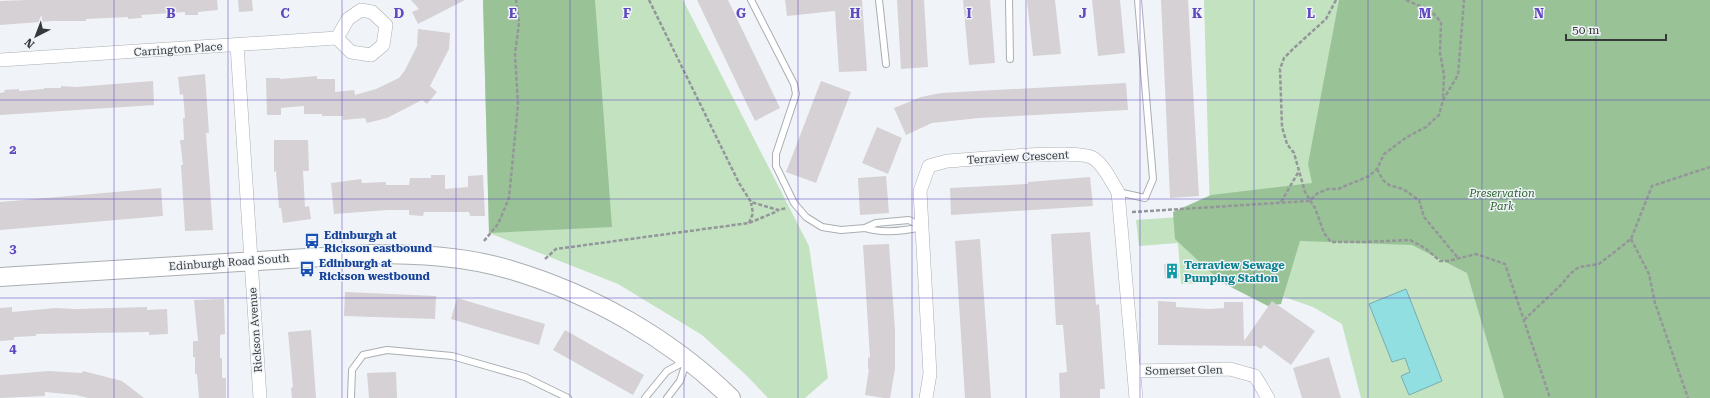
<svg xmlns="http://www.w3.org/2000/svg" width="1710" height="398" viewBox="0 0 1710 398" font-family="'Roboto Serif',serif">
<style>
.green{fill:#c2e2c0}
.forest{fill:#99c397}
.water{fill:#92dfe2;stroke:#77adb0}
.building{fill:#d6d1d5}
.lines{fill:none;stroke-linecap:round;stroke-linejoin:round}
.lane-casing{stroke:#aaaeb2;stroke-width:8}
.street-casing{stroke:#aaaeb2;stroke-width:14}
.secondary-casing{stroke:#aaaeb2;stroke-width:20}
.path{stroke:#949699;stroke-width:2.5;stroke-dasharray:4 2;stroke-linecap:butt}
.lane{stroke:#fff;stroke-width:6}
.street{stroke:#fff;stroke-width:13}
.secondary{stroke:#fff;stroke-width:18}
.grid{fill:none;stroke:#5f48c1;stroke-width:1;stroke-opacity:0.55}
.labels{text-anchor:middle;stroke-width:3;stroke-linejoin:round;paint-order:stroke}
.street-label{font-size:11px;fill:#37383a;stroke:#f0f4f8}
.park-label{font-size:11px;font-style:italic;fill:#2a642c;stroke:#f0f4f8}
.transit-label{font-size:11px;font-weight:bold;fill:#164399;stroke:#f0f4f8;text-anchor:start}
.culture-label{font-size:11px;font-weight:bold;fill:#0d838f;stroke:#f0f4f8;text-anchor:start}
.grid-label{font-size:13px;text-anchor:middle;font-weight:bold;fill:#5f48c1;stroke:#f0f4f8;stroke-width:3;stroke-linejoin:round;paint-order:stroke}
</style>
<rect width="100%" height="100%" fill="#f0f4f8"/>
<path class="green" d="M483,0H683L809,246L828,378L805,398H768L746,375L702,335L618,284L489,233Z
M1204,0H1710V398H1361L1342,324L1313,307L1239,281L1181,284L1178,243L1139,246L1136,220L1210,215Z"/>
<path class="forest" d="M483,0H595L612,227L489,233Z
M1339,0H1710V398H1504L1467,273L1412,245L1300,241L1281,304L1268,306L1221,282L1175,239L1173,212L1211,195L1312,183L1308,164Z"/>
<path class="water" d="M1406,289L1442,381L1409,395L1401,376L1410,372L1405,358L1392,362L1369,304Z"/>
<path class="building" d="M27,0H217L218,10L198,12V15H185V12L141,15L142,18L128,19V17L86,19V21H53L0,25V1Z
M238,0H252L253,11L239,12Z
M411,0H465L418,24L412,12L419,9Z
M697,0H728L780,108L755,121Z
M785,0H862L867,71L839,72L835,11L787,16Z
M897,0H924L928,67L901,69Z
M963,0H990L995,63L969,65Z
M1027,0H1055L1061,54L1033,56Z
M1092,0H1120L1125,53L1098,56Z
M1161,0H1188L1199,196L1170,198Z
M418,29L450,33L449,49L430,86L437,92L427,104L422,100L387,118L367,123L365,118L343,120V116H322V114H304V106L281,108V115H267L266,78H280V79L317,76V79H335V92L354,90L355,95L376,89L399,78L405,70L417,46Z
M205,74L209,133H206L213,230L185,231L181,165H183L180,140H184L183,118H185L183,94L180,95L178,77Z
M153,81L154,105L0,115V93L5,92L4,90L19,89V91L44,89V88H61V86L76,87Z
M821,81L851,92L816,183L786,172Z
M1126,83L1128,110L979,118L932,123L906,135L894,108L921,97L941,93Z
M877,127L902,138L888,174L862,163Z
M274,140H308L309,171H303L305,207L309,206L311,219L283,223L281,208H279L276,171L274,172Z
M431,175H445V189L468,187V176L483,175L485,216H470L469,212H424L423,216L409,215V210H388L334,214L331,183L361,179L362,183L386,182V185H409L410,178H431Z
M886,176L889,213L860,215L858,178Z
M1090,177L1093,206L951,215L950,188L1028,184V182Z
M161,188L163,216L0,230V202Z
M1090,232L1096,305L1099,304L1105,389H1100V398H1060L1059,373L1067,372L1063,325H1056L1051,234Z
M980,239L991,398H965L955,241Z
M889,244L895,330V369L890,398H884L865,395L869,369H868V357L870,358L863,245Z
M1178,263L1179,278L1165,279L1164,264Z
M345,292L436,296L435,319L344,316Z
M457,298L545,324L539,345L451,319Z
M224,299L225,334L220,335V358H222V378H226V398H199L197,374H195V357H193V341H198L194,300Z
M1158,301L1176,302V307L1209,309L1224,308V302H1243L1244,341L1272,301L1315,331L1291,365L1264,345L1261,349L1256,346L1158,345Z
M12,307V312L56,308L76,309L147,307V310L167,309L168,334L149,335V332L36,334V336L14,337V340L0,341V308Z
M311,330L316,398H292L291,388L293,387L288,332Z
M565,330L644,375L633,395L553,350Z
M1329,357L1341,398H1302L1293,368Z
M49,371L82,373L83,371L122,381L144,398H88L76,395L45,392V396L0,398V375Z
M396,372L397,398H369L367,373Z"/>
<g class="lines">
<defs>
<path id="lane" d="M751,0L794,84L796,94L776,154V166L794,203L806,217L822,227L841,230L865,228L876,223L909,220L923,227
M879,0L886,64
M1009,0L1010,59
M1118,192L1145,198L1153,179L1138,0
M865,228C883,234 904,231 923,227
M351,398L352,370L363,355L387,350L452,356L525,377L568,398
M645,398L667,371L686,361
M667,398L680,381L686,363"/>
<path id="street" d="M237,45L260,398
M0,60L337,38L351,52L371,55L383,45L386,25L372,12L361,10L348,19L337,38
M1134,371L1230,369L1255,376L1268,398
M926,398L930,374L920,191L929,166L947,161C971,160 1077,148 1093,158C1104,165 1111,181 1118,192L1136,398"/>
<path id="secondary" d="M0,277L370,254C417,254 465,256 511,270C592,294 671,339 731,398"/>
</defs>
<use href="#lane" class="lane-casing"/>
<use href="#street" class="street-casing"/>
<use href="#secondary" class="secondary-casing"/>
<path class="path" d="M649,0L739,183L751,202L778,210L787,208
M1336,0L1326,19L1295,47L1284,58L1280,69L1282,127L1287,144L1294,153L1305,192L1315,208L1324,233L1331,242H1365L1410,240L1425,248L1440,261H1448L1476,254L1505,264L1550,398
M1406,0L1431,11L1441,22L1440,53L1444,75L1443,98
M1377,169L1383,180L1389,185L1403,189L1419,200L1424,217L1458,258
M1281,202L1299,171
M1132,212L1309,201L1318,193L1328,189H1338L1369,176L1377,169L1384,154L1407,137L1426,127L1439,115L1443,100L1458,75L1464,0
M749,223L753,213L751,203
M329,232V240
M312,233V241
M1631,239L1649,274L1655,303L1688,398
M484,241L498,224L509,198L518,105L515,54L519,23L516,0
M545,259L556,249L749,223L778,211
M1524,320L1562,284L1570,274L1579,267L1599,264L1631,239L1652,186L1710,167"/>
<use href="#lane" class="lane"/>
<use href="#street" class="street"/>
<use href="#secondary" class="secondary"/>
</g>
<path class="grid" d="M114,0V398M228,0V398M342,0V398M456,0V398M570,0V398M684,0V398M798,0V398M912,0V398M1026,0V398M1140,0V398M1254,0V398M1368,0V398M1482,0V398M1596,0V398M0,100H1710M0,199H1710M0,298H1710"/>
<defs>
<symbol id="bus-bare" viewBox="-9 -9 18 18"><path d="M-5-6H5V4H4V6H2V4H-2V6H-4V4H-5ZM-3.5-4V0h7V-4ZM-3.5 1.2v1.5H-2V1.2ZM2 1.2v1.5H3.5V1.2Z" fill="#1a4fb4" stroke="#f0f4f8" stroke-width="2.5" paint-order="stroke"/></symbol>
<symbol id="building-bare" viewBox="-9 -9 18 18"><path d="M-4-6H4V6H1V3H-1V6H-4ZM-2.5-4.3h1.7v1.8h-1.7ZM.8-4.3h1.7v1.8H.8ZM-2.5-1h1.7V.8h-1.7ZM.8-1h1.7V.8H.8Z" fill="#0f9aa8" stroke="#f0f4f8" stroke-width="2.5" paint-order="stroke"/></symbol>
</defs>
<g fill-rule="evenodd">
<use href="#bus-bare" x="301" y="230" width="22" height="22"/>
<use href="#bus-bare" x="296" y="258" width="22" height="22"/>
<use href="#building-bare" x="1161" y="260" width="22" height="22"/>
</g>
<g class="labels">
<g class="street-label">
<text transform="translate(178 49) rotate(-4)" y="4">Carrington Place</text>
<text transform="translate(1018 157) rotate(-3)" y="4">Terraview Crescent</text>
<text transform="translate(229 262) rotate(-4)" y="4">Edinburgh Road South</text>
<text transform="translate(255 330) rotate(-94)" y="4">Rickson Avenue</text>
<text transform="translate(1184 370) rotate(-1)" y="4">Somerset Glen</text>
</g>
<g class="park-label">
<text x="1502" y="197">Preservation<tspan x="1502" dy="13">Park</tspan></text>
</g>
<g class="transit-label">
<text x="324" y="239">Edinburgh at<tspan x="324" dy="13">Rickson eastbound</tspan></text>
<text x="319" y="267">Edinburgh at<tspan x="319" dy="13">Rickson westbound</tspan></text>
</g>
<g class="culture-label">
<text x="1184" y="269">Terraview Sewage<tspan x="1184" dy="13">Pumping Station</tspan></text>
</g>
</g>
<g class="grid-label">
<text x="171" y="18">B</text>
<text x="285" y="18">C</text>
<text x="399" y="18">D</text>
<text x="513" y="18">E</text>
<text x="627" y="18">F</text>
<text x="741" y="18">G</text>
<text x="855" y="18">H</text>
<text x="969" y="18">I</text>
<text x="1083" y="18">J</text>
<text x="1197" y="18">K</text>
<text x="1311" y="18">L</text>
<text x="1425" y="18">M</text>
<text x="1539" y="18">N</text>
<text x="13" y="154">2</text>
<text x="13" y="253">3</text>
<text x="13" y="353">4</text>
</g>
<g transform="translate(36 36) rotate(222)" stroke="#f0f4f8" stroke-width="3" paint-order="stroke">
<path d="M0-3L7 15L0 10L-7 15Z" fill="#37383a"/>
<text y="-6" font-size="11" font-weight="bold" text-anchor="middle" fill="#37383a">N</text>
</g>
<path d="M1566 34v6h100v-6" fill="none" stroke="#37383a" stroke-width="2"/>
<text x="1572" y="34" font-size="12" fill="#37383a" stroke="#f0f4f8" stroke-width="3" paint-order="stroke">50 m</text>
</svg>
